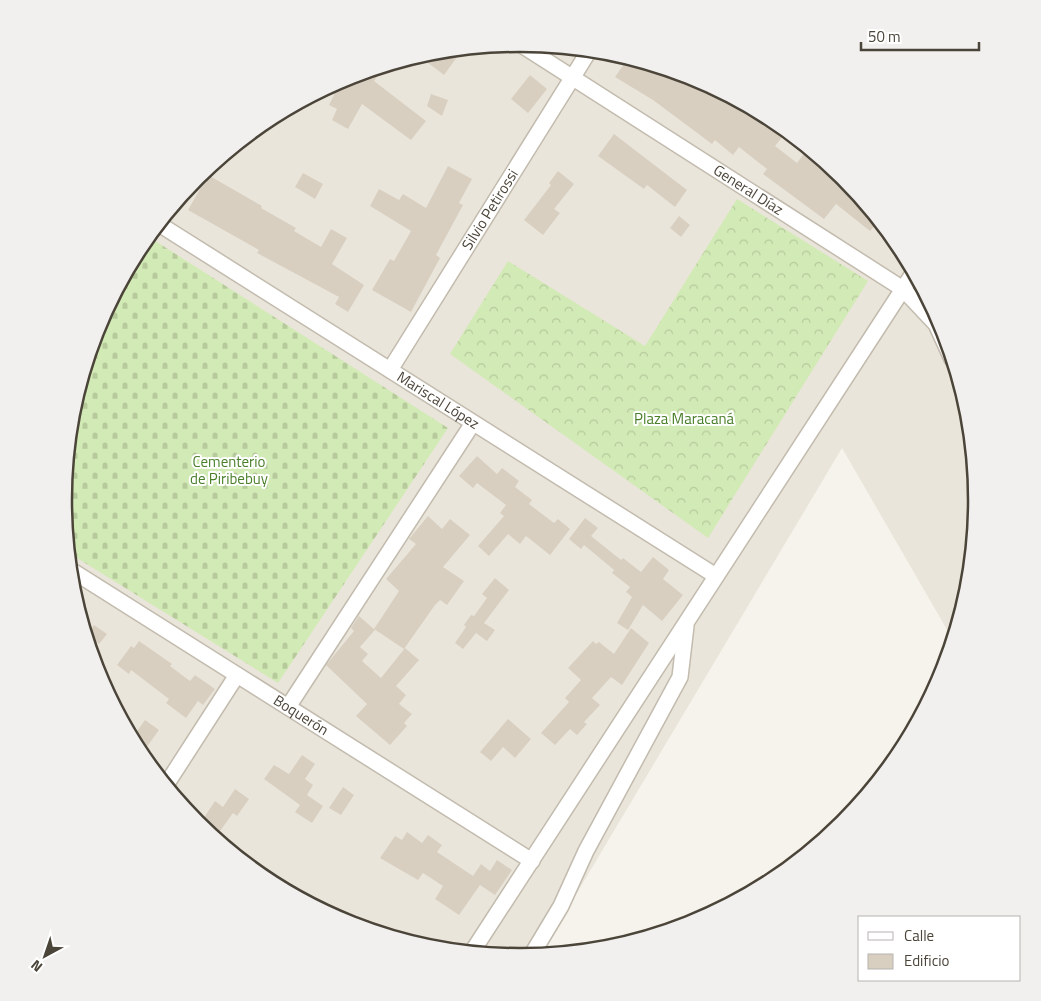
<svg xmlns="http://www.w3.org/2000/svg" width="1041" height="1001" viewBox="0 0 1041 1001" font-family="'Titillium Web',sans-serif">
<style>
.residential{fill:#eae5da}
.forest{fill:url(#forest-crowns)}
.cemetery{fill:url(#cemetery-stones)}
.building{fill:#d8cfc1}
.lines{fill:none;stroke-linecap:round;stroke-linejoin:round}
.minor-casing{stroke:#c2bbae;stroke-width:18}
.minor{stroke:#fff;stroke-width:15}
.labels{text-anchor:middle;stroke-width:4;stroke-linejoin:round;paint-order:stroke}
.street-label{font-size:15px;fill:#4b4439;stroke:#fff}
.park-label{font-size:15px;fill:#4a7f2a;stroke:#fff}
.rim{fill:none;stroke:#4b4439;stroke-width:2.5}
</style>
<defs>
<pattern id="forest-crowns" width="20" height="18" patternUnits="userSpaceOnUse" patternTransform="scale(1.25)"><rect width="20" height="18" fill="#d2eab5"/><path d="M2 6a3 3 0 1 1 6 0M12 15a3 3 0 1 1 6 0" fill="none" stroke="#b6ca9c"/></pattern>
<pattern id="cemetery-stones" width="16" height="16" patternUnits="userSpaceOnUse" patternTransform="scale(1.25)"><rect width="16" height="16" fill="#d2eab5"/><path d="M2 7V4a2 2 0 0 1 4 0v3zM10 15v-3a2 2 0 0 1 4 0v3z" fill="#b6ca9c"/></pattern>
</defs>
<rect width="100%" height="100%" fill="#f6f3ec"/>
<path class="residential" d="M521,44L610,53L696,79L774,121L844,178L900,247L943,326L969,412L977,501L968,590L953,640L842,448L540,955L520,957L431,948L345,922L267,880L197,823L141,754L98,675L72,589L64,500L73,411L99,325L141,247L198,177L267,121L346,78L432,52Z"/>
<path class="forest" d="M737,199L868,281L708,538L450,354L508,261L645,346Z"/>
<path class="cemetery" d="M149,237L448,428L278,683L69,553L64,500L73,411L99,325L141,247Z"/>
<path class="building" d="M463,49L444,75L419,56L432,52Z
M628,58L696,79L717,90L733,103L735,100L774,121L787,131L775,146L797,163L808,148L844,178L879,221L870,231L836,204L824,219L763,174L767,169L739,147L733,155L715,140L712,144L653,100L615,77Z
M384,67L374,81L426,121L411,140L362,104L348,129L332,120L337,109L329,105L341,81Z
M530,75L547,89L528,113L511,99Z
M431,94L448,100L442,116L427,106Z
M614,134L687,190L675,207L647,185L644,189L598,156Z
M448,166L472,179L459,203L463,205L436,255L440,258L411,312L372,290L390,259L394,261L411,231L370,206L379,189L399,200L403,194L426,208Z
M558,171L574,184L554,209L560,213L543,235L524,220L551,185L549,183Z
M303,173L323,184L315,199L295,187Z
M208,175L262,206L261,208L296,228L294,231L321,247L331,229L347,238L332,264L364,285L348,312L335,304L339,297L257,253L259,250L188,210Z
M679,216L690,225L681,237L670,228Z
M477,456L497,474L502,468L519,481L515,487L532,500L529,504L554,523L558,519L570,529L550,555L526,536L520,544L508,534L489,556L478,546L504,516L500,513L506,505L477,483L473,488L459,476Z
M428,516L442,529L450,519L470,535L443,567L464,581L447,605L440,600L435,605L404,649L374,629L399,591L386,579L416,544L409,539Z
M585,518L598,528L591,536L621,560L623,558L641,572L653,557L669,570L663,579L683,595L662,621L643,605L628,630L617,623L632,597L626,592L630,587L612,573L614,570L584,545L581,549L569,539Z
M495,578L509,590L484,623L495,630L487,641L476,633L463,649L455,643L466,627L464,625L471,615L474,616L487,598L482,594Z
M359,616L375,630L360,647L368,654L362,661L381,678L405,648L419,660L396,686L406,695L399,704L412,714L404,723L407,726L390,745L356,716L367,704L326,665L354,631L351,628Z
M94,625L107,634L99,644L87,635Z
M631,628L649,643L622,685L611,677L592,698L600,705L584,722L587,724L577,735L570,729L555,745L541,733L569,702L565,698L581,680L568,668L593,641L596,644L599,642L614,654Z
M139,641L172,664L170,666L190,681L195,675L215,689L203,705L198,701L186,718L166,703L169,699L131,670L129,674L117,665L131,646L134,648Z
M508,719L531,739L515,758L503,747L491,761L480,752Z
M145,720L159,730L141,755L132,738Z
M302,755L315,764L305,779L313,785L307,795L323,806L312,823L295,812L300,805L264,779L274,765L289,774Z
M343,787L354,795L341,815L329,808Z
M235,789L249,799L237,816L233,813L215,838L199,825L215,801L223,807Z
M407,832L422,843L428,835L442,845L437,852L473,876L481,864L490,871L497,860L512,870L495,895L480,885L459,915L435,899L443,886L423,873L418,880L380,858L395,836L402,840Z"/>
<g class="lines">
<defs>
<g id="minor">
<path id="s1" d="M520,44L903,289L936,324L952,359"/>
<path id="s2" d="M159,224L716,576"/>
<path id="s3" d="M390,370L589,51"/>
<path id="s4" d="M71,570L532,861"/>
<path d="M288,707L473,423"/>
<path d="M166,785L237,675"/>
<path d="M472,952L914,272"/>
<path d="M531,956L561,906L586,851L680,677L686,626"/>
</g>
</defs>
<use href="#minor" class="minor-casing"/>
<use href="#minor" class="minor"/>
</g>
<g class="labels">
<g class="street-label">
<text dy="5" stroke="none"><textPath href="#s1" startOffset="271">General Díaz</textPath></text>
<text dy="5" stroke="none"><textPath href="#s3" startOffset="189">Silvio Petirossi</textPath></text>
<text dy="5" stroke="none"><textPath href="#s2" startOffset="330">Mariscal López</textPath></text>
<text dy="5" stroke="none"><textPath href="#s4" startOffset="272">Boquerón</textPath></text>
</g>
<g class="park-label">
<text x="684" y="424">Plaza Maracaná</text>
<text x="229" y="467">Cementerio<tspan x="229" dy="17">de Piribebuy</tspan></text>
</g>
</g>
<path d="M0 0H1041V1001H0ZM72 500a448 448 0 1 1 896 0a448 448 0 1 1-896 0Z" fill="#f1f0ef" fill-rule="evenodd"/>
<path class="rim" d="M72 500a448 448 0 1 1 896 0a448 448 0 1 1-896 0Z"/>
<rect x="858" y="916" width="162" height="65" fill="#ffffff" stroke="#b7b4b0"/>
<rect x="868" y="932" width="25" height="8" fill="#ffffff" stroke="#b7b4b0"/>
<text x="904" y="941" font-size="15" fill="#4b4439">Calle</text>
<rect x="868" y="954" width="25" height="15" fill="#d8cfc1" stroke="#b7b4b0"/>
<text x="904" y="966" font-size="15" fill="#4b4439">Edificio</text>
<g transform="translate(45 956) rotate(220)" stroke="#ffffff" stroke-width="4" paint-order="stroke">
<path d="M0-4L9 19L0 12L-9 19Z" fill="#4b4439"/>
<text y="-8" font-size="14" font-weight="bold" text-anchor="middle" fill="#4b4439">N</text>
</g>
<path d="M861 42v8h118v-8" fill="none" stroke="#4b4439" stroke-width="2.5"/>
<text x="868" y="42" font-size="15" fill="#4b4439" stroke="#ffffff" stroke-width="4" paint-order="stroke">50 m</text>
</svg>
